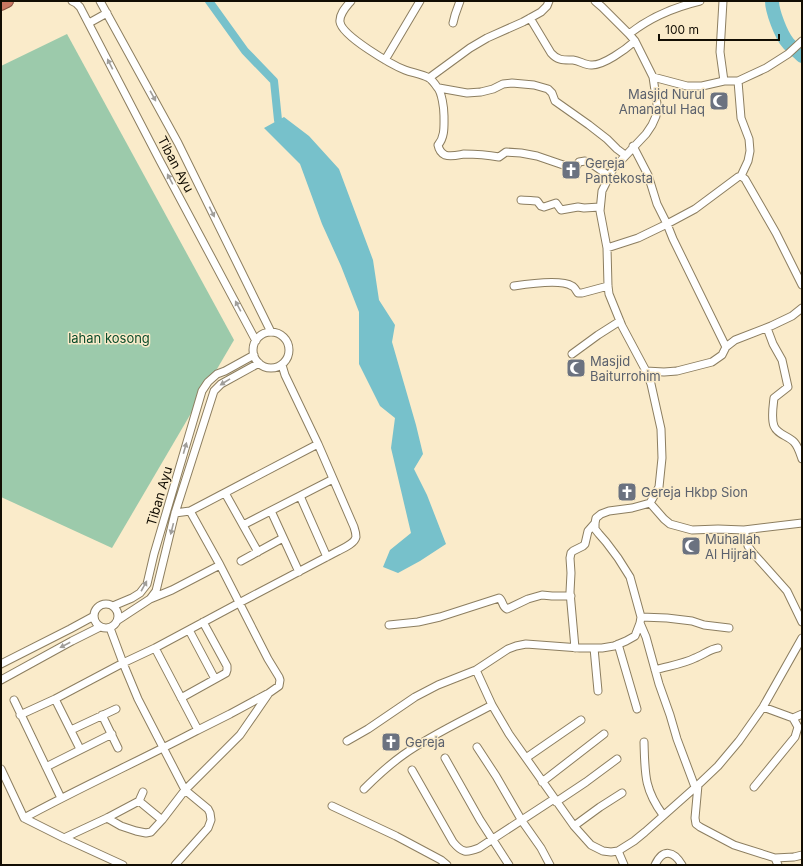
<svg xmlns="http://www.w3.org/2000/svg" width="803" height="866" viewBox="0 0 803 866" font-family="Inter,sans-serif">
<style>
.green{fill:#9ccaab}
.water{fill:#77c1cb}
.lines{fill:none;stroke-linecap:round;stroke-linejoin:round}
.canal{stroke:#77c1cb;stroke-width:8}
.river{stroke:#77c1cb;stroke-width:14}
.street-casing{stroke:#8c7e60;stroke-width:9}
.highway-casing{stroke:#885241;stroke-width:14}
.street{stroke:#fff;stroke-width:7}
.highway{stroke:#c87762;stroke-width:12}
.oneway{fill:#a09e9a}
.labels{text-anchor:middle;stroke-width:3;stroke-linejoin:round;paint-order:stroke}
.worship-label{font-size:13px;fill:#5b616d;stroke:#faebca;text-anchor:start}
.street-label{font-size:13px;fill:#120d03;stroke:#faebca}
.park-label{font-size:13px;fill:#0b4c2b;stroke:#faebca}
</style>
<rect width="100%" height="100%" fill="#faebca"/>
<path class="green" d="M67,34L234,340L112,548L1,497V66Z"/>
<path class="water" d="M284,117L309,136L339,169L373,260L379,300L395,325L392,342L416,425L423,454L414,469L427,495L446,544L420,561L398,573L383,567L390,550L411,533L391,448L395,418L380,406L359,364V312L341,266L322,224L300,164L264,128Z"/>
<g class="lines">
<path class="canal" d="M209,1L245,51L274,81L278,120"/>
<path class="river" d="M772,1C772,11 781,35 788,43C792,48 798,51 802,56"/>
<defs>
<path id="street" d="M72,1L76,3L80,7L160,161L256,341
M100,1L178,143L271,332
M351,1C346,7 339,14 340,22C342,36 392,65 405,70C413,73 422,74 429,78C432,80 435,84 437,87C442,92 444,109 444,116C444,126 445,137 438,145C439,150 441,153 445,155C451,157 458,155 464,154C476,154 488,155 499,157L506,152L521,153L537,156L572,168L576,167L579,162L585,161L589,162L609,176
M723,1L720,52L724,81
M530,18L551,53C558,61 564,60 573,60C580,61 585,65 591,65C603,66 626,49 635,41
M89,23L107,13
M453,23L455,15L460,1
M629,34C649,18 675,7 700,1
M385,60L420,1
M653,77L687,86H702L724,81H738L766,68L788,54L802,41
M429,78L470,48L487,38L523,22L541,12L547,6L549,1
M439,88L467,93L481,92L493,89L503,84L512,83L534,85L548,89L552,93L555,101L589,125L607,139L617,149L625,155
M633,146L648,175L657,204L667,224L673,239L726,347
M741,176L745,179L776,233L802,285
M521,200C524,200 535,201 537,201C538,202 540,205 541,206L544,207L556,203L561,210L578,207L584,208L600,207
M607,248L638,238L667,224L695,209L738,177L741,176L748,161L750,151L749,139L741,118L738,81
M514,286C527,284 561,279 572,286C575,287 576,291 578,293H582L608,286
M767,328L773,344L782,360L788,387L774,398C773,407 771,418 774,426C777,434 788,436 794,442C798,446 800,453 802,459
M253 350a18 18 0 1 1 36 0a18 18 0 1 1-36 0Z
M572,354L598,335L620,321
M646,371L664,372L677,371L712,362L722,355L726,347L735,340L771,326L792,316L802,308
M225,493L258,552
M300,496L327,557
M650,503L664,519L670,524L692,530L718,529L744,530L802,523
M271,511L299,572
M175,513L190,511
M243,525L333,479
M744,530L748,546L753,553L787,591L802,622
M241,561L283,538
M150,599L156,591L175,513L214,391L221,384L259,363
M94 616a12 12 0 1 1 24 0a12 12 0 1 1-24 0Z
M113,606L132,598L140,593L147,584L154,554L202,391L208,382L217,374L225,371L254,355
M641,617L667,618L692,621L704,625L729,628
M118,620L150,599L172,590L220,565
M640,623L646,637L659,684L670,715L677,739L695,787
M389,625L418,622L440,617L499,598C503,600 502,607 507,609L528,599L542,595L552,596H571
M110,628L123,663L138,699L185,790L208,809L210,813L211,820L208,828L175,865
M189,630L215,679
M618,644L637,709
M575,648L570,592L571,573L570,558L571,553L573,551L583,546L585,544L588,531L595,523
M594,648L598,691
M1,664L70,629L94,616
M476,670L492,705L509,734L574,826L591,845L603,851L611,852L618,851L634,841L645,832L698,785L718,766L739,741L763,707L802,638
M655,670C668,666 683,664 695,658C703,655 710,649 718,648
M1,680L72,641L100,627
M181,698L226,673L227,670V666L203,622
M55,699L80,749
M14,700L61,798
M763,707L793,718L802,714
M20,715L55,699L123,663L155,648L239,603L338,551C344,548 355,543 356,537C356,533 355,530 354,527L318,444L285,375L282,365
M102,715L118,748
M71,730L116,709
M198,730L230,714L267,694
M347,741L368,729L415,697L438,685L476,670L508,649L516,646L526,644L580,648H602L614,646L626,641L635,636L640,623L641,617L630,577L618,558L606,542L599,534L595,529V523L596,518L601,514L609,511L632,508L650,503L659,487L662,458L661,429L651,384L646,371L622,326L609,294L608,286L607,248L600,211L602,191L613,169L646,134L652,125L656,116L657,104L653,77L635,41L629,34L602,7L595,1
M644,742C645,774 644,789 663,815
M477,747L496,776L522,821L541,848L550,865
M445,758L480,820L509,865
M526,758L581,720
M46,767L112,734
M1,769L24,818L64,838L123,865
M412,770L453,842C462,853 466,853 479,848L554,799
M542,782L604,734
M698,785L695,818L696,824L700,827L734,845L775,858
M754,787L795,737L798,727L793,718
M364,789C376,777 389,765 403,755C431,735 462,721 492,705
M143,792L139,801L162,820
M556,802L586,782L617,759
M332,806L396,836L441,860L447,865
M24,818C81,787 141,760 198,730L155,648
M107,818L121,826L136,831L146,833L151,832L162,820L185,790L240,735L269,693L279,686L280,680L279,677L268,659L220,565L190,511L318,444
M574,826L600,807L622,793
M64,838L107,818L139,801
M618,851L624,865
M655,865C663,848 674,851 682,865
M778,865L775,858L794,857L802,855"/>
<path id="highway" d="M1,4L7,1"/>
</defs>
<use href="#street" class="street-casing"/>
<use href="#highway" class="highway-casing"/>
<use href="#street" class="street"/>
<use href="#highway" class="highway"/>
</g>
<defs><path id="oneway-solid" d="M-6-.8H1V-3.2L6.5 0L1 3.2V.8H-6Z"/></defs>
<g class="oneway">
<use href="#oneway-solid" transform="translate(110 64) rotate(-117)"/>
<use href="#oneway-solid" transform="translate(153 96) rotate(61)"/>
<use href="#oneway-solid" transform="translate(170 179) rotate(-118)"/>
<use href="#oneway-solid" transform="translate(212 212) rotate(64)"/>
<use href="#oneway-solid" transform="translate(238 306) rotate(-118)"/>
<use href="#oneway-solid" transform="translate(225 382) rotate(148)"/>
<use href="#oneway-solid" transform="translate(185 448) rotate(-74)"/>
<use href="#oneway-solid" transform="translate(172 529) rotate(104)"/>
<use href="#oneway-solid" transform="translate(144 586) rotate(-61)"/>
<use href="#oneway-solid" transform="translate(65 645) rotate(152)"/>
</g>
<defs>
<symbol id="mosque-square" viewBox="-11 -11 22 22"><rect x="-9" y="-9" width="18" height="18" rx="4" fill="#6b7280" stroke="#faebca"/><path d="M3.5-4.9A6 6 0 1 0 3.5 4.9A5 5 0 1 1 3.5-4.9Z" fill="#fff"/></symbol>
<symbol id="church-square" viewBox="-11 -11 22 22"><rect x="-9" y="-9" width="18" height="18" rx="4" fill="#6b7280" stroke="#faebca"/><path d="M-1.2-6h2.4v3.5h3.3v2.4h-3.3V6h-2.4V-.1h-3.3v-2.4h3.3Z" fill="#fff"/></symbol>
</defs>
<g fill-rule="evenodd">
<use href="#mosque-square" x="708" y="90" width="22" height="22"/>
<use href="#church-square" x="560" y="159" width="22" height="22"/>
<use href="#mosque-square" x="565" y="357" width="22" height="22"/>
<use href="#church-square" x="616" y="481" width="22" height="22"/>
<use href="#mosque-square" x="680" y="535" width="22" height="22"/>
<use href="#church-square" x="380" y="731" width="22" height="22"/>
</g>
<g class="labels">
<g class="worship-label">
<text x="705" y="99" text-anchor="end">Masjid Nurul<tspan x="705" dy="15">Amanatul Haq</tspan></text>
<text x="585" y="168">Gereja<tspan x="585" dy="15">Pantekosta</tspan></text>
<text x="590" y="366">Masjid<tspan x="590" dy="15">Baiturrohim</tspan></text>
<text x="641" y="497">Gereja Hkbp Sion</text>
<text x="705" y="544">Muhallah<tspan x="705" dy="15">Al Hijrah</tspan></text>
<text x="405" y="747">Gereja</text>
</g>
<g class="street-label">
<text transform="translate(176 164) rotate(62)" y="5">Tiban Ayu</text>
<text transform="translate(159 496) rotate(-74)" y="5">Tiban Ayu</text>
</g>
<g class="park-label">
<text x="109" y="343">lahan kosong</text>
</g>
</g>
<rect width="803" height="866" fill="none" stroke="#120d03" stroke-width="4"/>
<path d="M659 34v6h120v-6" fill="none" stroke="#120d03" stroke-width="2"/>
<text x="665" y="34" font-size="12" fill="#120d03" stroke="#faebca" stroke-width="3" paint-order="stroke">100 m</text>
</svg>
